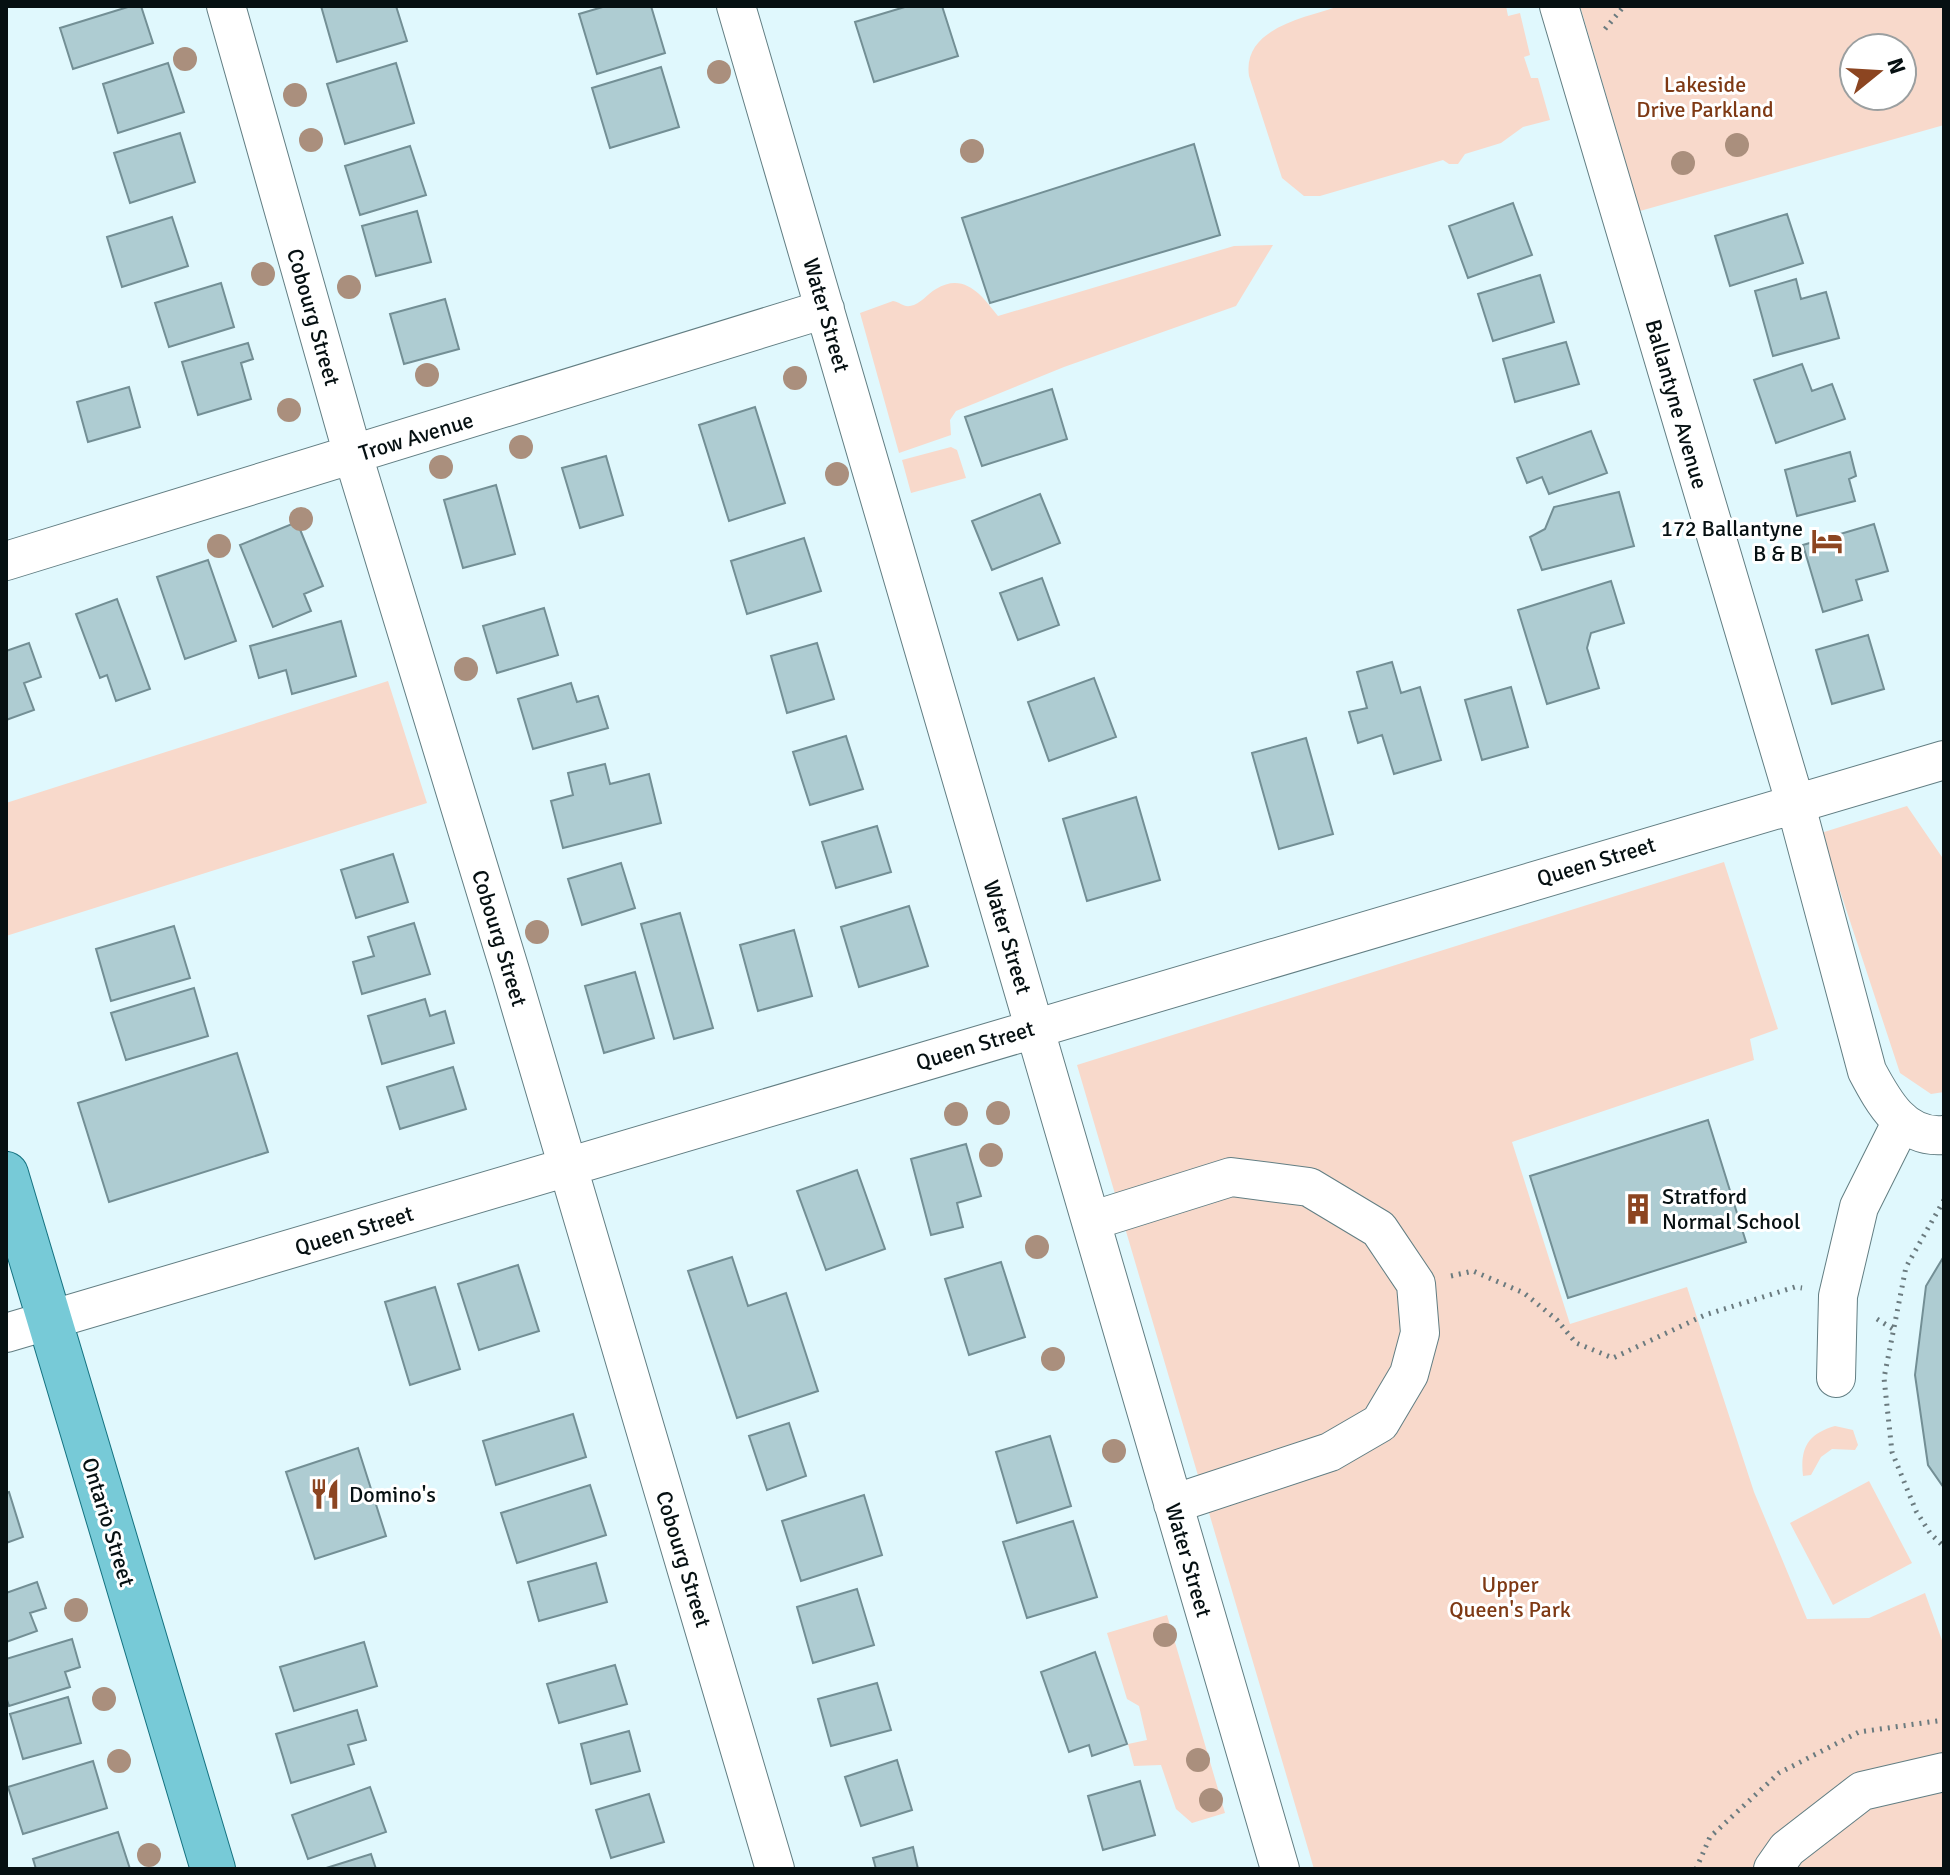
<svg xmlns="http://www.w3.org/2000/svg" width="1950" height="1875" viewBox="0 0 1950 1875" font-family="Signika,sans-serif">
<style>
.green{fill:#f8d9cb;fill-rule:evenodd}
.building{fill:#aeccd2;stroke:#738f95;stroke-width:2}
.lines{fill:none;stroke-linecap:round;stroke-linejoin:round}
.minor-casing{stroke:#627e83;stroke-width:40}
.major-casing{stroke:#157280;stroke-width:46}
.path{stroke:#6b7b7f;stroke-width:5;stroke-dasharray:2 6;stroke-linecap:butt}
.minor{stroke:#fff;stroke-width:38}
.major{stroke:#77cad7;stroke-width:44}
.tree{fill:#aa8f7d}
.labels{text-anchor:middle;stroke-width:6;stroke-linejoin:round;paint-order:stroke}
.park-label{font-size:22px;fill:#7e3914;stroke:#fff}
.street-label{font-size:22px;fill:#061012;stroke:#fff}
.poi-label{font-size:22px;fill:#061012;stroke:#fff;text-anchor:start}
</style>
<rect width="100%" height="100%" fill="#e0f8fd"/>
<path class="green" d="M1340,6H1506L1508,16L1520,13L1530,55L1524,57L1531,78H1538L1550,120L1523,127L1501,143L1465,154L1458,164H1449L1443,160L1320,196H1304L1282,178L1249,76C1242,28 1304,18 1340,6Z
M1580,6H1944V125L1640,211ZM1854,48H1902V96H1854Z
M1273,245L1236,306L1064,367L956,411L950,420L951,435L899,453L860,313L893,301C900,302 903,307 910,306C921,304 927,294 936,289C965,271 983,297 998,316L1234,246Z
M951,447L957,450L966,478L911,493L902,460Z
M388,681L427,803L6,936V803Z
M1907,806L1944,860V1092L1931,1094L1900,1073L1821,833Z
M1724,862L1778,1029L1750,1039L1754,1060L1512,1142L1570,1324L1687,1287L1754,1492L1807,1619L1869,1618L1925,1593L1944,1646V1869H1314L1077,1065Z
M1835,1426L1853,1430L1858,1445L1855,1450L1832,1449L1821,1457L1811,1475L1803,1476C1800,1449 1807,1434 1835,1426Z
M1869,1481L1912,1563L1833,1605L1790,1523Z
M1167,1615L1225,1813L1192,1823L1176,1809L1161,1765L1134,1766L1128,1744L1147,1740L1139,1706L1127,1699L1107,1633Z"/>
<path class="building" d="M131,6H141L153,43L73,69L60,28Z
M321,6H396L407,41L337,62Z
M606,6H651L665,53L597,74L579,14Z
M908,6H942L958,56L874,82L855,22Z
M168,63L184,112L118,133L103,84Z
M396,63L414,123L345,144L327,84Z
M661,67L679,127L610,148L592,88Z
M180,133L195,182L130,203L114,153Z
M1194,144L1220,235L990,303L962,218Z
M410,146L426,195L360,215L345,166Z
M1513,203L1532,255L1468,278L1449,226Z
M417,211L431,262L376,276L362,226Z
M1787,214L1803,263L1730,286L1715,236Z
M172,217L188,266L122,287L107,237Z
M1540,275L1554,322L1493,341L1478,294Z
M1796,279L1801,299L1826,292L1839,338L1773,356L1755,291Z
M221,283L234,327L169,347L155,303Z
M445,299L459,349L404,364L390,314Z
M1566,342L1579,384L1515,402L1503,359Z
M248,343L253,359L241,363L251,399L198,415L182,362Z
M1802,364L1812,391L1832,384L1845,419L1776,443L1754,380Z
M129,387L140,427L88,442L77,402Z
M1052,389L1067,439L982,466L965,417Z
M755,407L785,503L729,521L699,425Z
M1591,431L1607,473L1549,494L1542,477L1527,483L1517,458Z
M1850,452L1856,476L1849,479L1855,501L1797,516L1785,470Z
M606,456L623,515L580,528L562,468Z
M496,485L515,554L463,568L444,500Z
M1619,492L1634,546L1542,570L1530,537L1545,529L1554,507Z
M1040,494L1060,543L992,570L972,521Z
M297,522L323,586L304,594L311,611L273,627L240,545Z
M1874,524L1888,571L1856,580L1862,600L1823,612L1803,545Z
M804,538L821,591L747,614L731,561Z
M208,560L236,641L185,659L157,577Z
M1042,578L1059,625L1018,640L1000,593Z
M1611,581L1624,623L1591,633L1587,648L1599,688L1547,704L1518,610Z
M117,599L150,689L116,701L107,675L100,678L76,614Z
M544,608L558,655L497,673L483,626Z
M341,621L356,676L292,694L286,670L259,678L250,646Z
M1868,635L1884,689L1832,704L1816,650Z
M29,643L41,677L24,683L34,710L6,720V651Z
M817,643L834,699L787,713L771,656Z
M1392,662L1401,693L1420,687L1441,760L1394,774L1382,735L1358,743L1349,712L1367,708L1357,672Z
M1094,678L1116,737L1049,761L1028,702Z
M571,683L577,702L598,696L608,728L533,749L518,699Z
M1511,687L1528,747L1482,760L1465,700Z
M846,736L863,789L810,805L793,752Z
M1306,738L1333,834L1279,849L1252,753Z
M605,764L610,784L649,774L661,823L563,848L551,801L573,795L568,773Z
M1136,797L1160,880L1087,901L1063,819Z
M877,826L891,872L836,888L822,842Z
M393,854L408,902L356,918L341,870Z
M621,863L635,908L582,925L568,879Z
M909,906L928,966L859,987L841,927Z
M680,913L713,1028L674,1039L641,924Z
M414,923L430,974L362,994L353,962L374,956L368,937Z
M174,926L190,978L111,1001L96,949Z
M794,930L812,996L758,1011L740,945Z
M635,972L654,1038L604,1053L585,986Z
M194,988L208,1036L126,1060L111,1013Z
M425,999L430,1016L445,1011L454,1043L382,1064L368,1016Z
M237,1053L268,1152L109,1202L78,1103Z
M453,1067L466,1109L400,1129L387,1087Z
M1708,1120L1746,1242L1568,1298L1530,1176Z
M966,1144L981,1196L957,1203L963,1227L931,1235L911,1159Z
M857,1170L885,1249L826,1270L797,1191Z
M1944,1256V1488L1928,1465L1915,1375L1926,1286Z
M732,1257L748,1306L786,1293L818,1391L737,1418L688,1271Z
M1001,1262L1025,1337L969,1355L945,1279Z
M518,1265L539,1331L479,1350L458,1284Z
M435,1287L460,1369L410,1385L385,1302Z
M573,1414L586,1457L496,1485L483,1441Z
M789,1423L806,1476L767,1490L749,1436Z
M1050,1436L1071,1506L1017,1523L996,1452Z
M358,1448L386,1536L315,1559L286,1472Z
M590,1485L606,1535L517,1563L501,1513Z
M9,1492L23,1537L6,1543V1493Z
M864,1495L882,1555L801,1581L782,1521Z
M1073,1521L1097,1597L1027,1618L1003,1542Z
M596,1563L607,1602L539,1621L528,1582Z
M37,1582L46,1608L30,1613L37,1631L6,1642V1593Z
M857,1589L874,1645L813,1663L797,1607Z
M72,1639L80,1667L65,1672L70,1687L9,1706L6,1697V1659Z
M364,1642L377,1686L294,1711L280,1667Z
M1095,1652L1127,1744L1092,1756L1089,1745L1069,1752L1041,1672Z
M615,1665L627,1704L559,1723L547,1684Z
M877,1683L891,1730L831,1746L818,1699Z
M68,1697L81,1743L23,1759L10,1714Z
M357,1710L366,1740L348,1745L354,1764L291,1783L276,1734Z
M629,1731L640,1771L591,1784L581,1744Z
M897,1760L912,1810L861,1826L845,1777Z
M93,1761L107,1808L23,1834L8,1787Z
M1140,1781L1155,1835L1103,1850L1088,1796Z
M370,1787L386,1832L308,1859L292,1815Z
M649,1794L664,1842L611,1858L596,1810Z
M118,1832L130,1869H36L33,1859Z
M913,1847L918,1869H876L873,1858Z
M371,1854L376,1869H323Z"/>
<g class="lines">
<defs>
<path id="minor" d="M226,6L353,455L511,974L775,1869
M736,6L1280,1869
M1559,6L1795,802L1867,1071C1883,1101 1903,1139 1944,1135
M6,561L825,309
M1091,1221L1231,1177L1309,1187L1379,1229L1416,1284L1420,1333L1409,1374L1380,1423L1330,1452L1173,1504
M6,1333L1944,760
M1836,1378L1838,1296L1859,1207L1901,1123
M1773,1869L1787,1849L1862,1791L1944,1772"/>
<path id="major" d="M6,1174L213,1869"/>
</defs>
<use href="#minor" class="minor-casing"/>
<use href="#major" class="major-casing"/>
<path class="path" d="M1605,29L1624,6
M1944,1200L1906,1267L1884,1378L1892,1452L1916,1511L1930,1533L1944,1547
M1451,1276L1473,1271L1524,1293L1557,1320L1576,1343L1613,1358L1705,1315L1795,1287L1802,1288
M1877,1319L1893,1329
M1696,1869L1710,1837L1779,1773L1859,1732L1944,1720"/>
<use href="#minor" class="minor"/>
<use href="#major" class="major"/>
</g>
<g class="tree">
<circle cx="185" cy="59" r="12"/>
<circle cx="719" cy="72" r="12"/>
<circle cx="295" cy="95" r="12"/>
<circle cx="311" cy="140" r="12"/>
<circle cx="1737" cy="145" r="12"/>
<circle cx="972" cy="151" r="12"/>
<circle cx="1683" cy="163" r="12"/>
<circle cx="263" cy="274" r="12"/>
<circle cx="349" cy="287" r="12"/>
<circle cx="427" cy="375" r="12"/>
<circle cx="795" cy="378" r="12"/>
<circle cx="289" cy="410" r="12"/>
<circle cx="521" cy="447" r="12"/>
<circle cx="441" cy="467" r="12"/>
<circle cx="837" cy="474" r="12"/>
<circle cx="301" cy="519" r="12"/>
<circle cx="219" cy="546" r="12"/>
<circle cx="466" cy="669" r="12"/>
<circle cx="537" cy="932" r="12"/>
<circle cx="998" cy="1113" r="12"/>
<circle cx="956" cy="1114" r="12"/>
<circle cx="991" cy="1155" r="12"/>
<circle cx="1037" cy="1247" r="12"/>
<circle cx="1053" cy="1359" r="12"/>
<circle cx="1114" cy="1451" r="12"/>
<circle cx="76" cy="1610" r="12"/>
<circle cx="1165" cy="1635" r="12"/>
<circle cx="104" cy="1699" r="12"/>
<circle cx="1198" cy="1760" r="12"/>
<circle cx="119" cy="1761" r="12"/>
<circle cx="1211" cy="1800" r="12"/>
<circle cx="149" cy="1855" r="12"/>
</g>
<defs>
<symbol id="hotel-bare" viewBox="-9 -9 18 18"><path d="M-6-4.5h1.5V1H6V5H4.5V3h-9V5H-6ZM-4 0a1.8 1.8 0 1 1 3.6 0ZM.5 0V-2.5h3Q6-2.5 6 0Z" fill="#8c4521" stroke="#fff" stroke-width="2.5" paint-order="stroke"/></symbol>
<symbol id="building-bare" viewBox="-9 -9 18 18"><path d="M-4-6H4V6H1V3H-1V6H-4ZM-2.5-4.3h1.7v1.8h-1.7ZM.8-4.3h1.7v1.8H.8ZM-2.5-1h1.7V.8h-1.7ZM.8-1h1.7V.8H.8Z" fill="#8c4521" stroke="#fff" stroke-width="2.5" paint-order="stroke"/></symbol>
<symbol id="restaurant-bare" viewBox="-9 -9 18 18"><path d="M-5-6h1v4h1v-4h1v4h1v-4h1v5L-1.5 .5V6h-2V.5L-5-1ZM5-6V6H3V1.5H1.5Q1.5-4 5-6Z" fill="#8c4521" stroke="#fff" stroke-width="2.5" paint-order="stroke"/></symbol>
</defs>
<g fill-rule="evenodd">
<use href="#hotel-bare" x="1805" y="519" width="44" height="44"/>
<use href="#building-bare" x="1616" y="1187" width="44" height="44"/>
<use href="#restaurant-bare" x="303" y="1472" width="44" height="44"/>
</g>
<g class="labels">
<g class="park-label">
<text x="1705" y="92">Lakeside<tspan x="1705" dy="25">Drive Parkland</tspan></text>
<text x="1510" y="1592">Upper<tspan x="1510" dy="25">Queen's Park</tspan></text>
</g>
<g class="street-label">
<text transform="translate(827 315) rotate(74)" y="8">Water Street</text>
<text transform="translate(314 317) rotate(74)" y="8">Cobourg Street</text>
<text transform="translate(1677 404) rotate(74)" y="8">Ballantyne Avenue</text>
<text transform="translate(416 436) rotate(-17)" y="8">Trow Avenue</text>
<text transform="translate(1596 861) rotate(-17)" y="8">Queen Street</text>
<text transform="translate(1008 937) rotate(73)" y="8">Water Street</text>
<text transform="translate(500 938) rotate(73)" y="8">Cobourg Street</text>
<text transform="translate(975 1045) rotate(-17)" y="8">Queen Street</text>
<text transform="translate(354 1230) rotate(-17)" y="8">Queen Street</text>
<text transform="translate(109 1522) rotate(73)" y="8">Ontario Street</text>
<text transform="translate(684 1559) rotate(73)" y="8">Cobourg Street</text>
<text transform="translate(1189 1560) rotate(74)" y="8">Water Street</text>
</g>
<g class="poi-label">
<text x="1803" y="536" text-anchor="end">172 Ballantyne<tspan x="1803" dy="25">B &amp; B</tspan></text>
<text x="1662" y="1204">Stratford<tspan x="1662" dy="25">Normal School</tspan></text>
<text x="349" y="1502">Domino's</text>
</g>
</g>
<rect width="1950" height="1875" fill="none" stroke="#061012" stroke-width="16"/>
<g transform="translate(1878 72) rotate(72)"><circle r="38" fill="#ffffff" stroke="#9b9fa0" stroke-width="2"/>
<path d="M0-6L14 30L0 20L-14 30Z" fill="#8c4521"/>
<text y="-12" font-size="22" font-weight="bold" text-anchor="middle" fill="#061012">N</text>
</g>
</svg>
